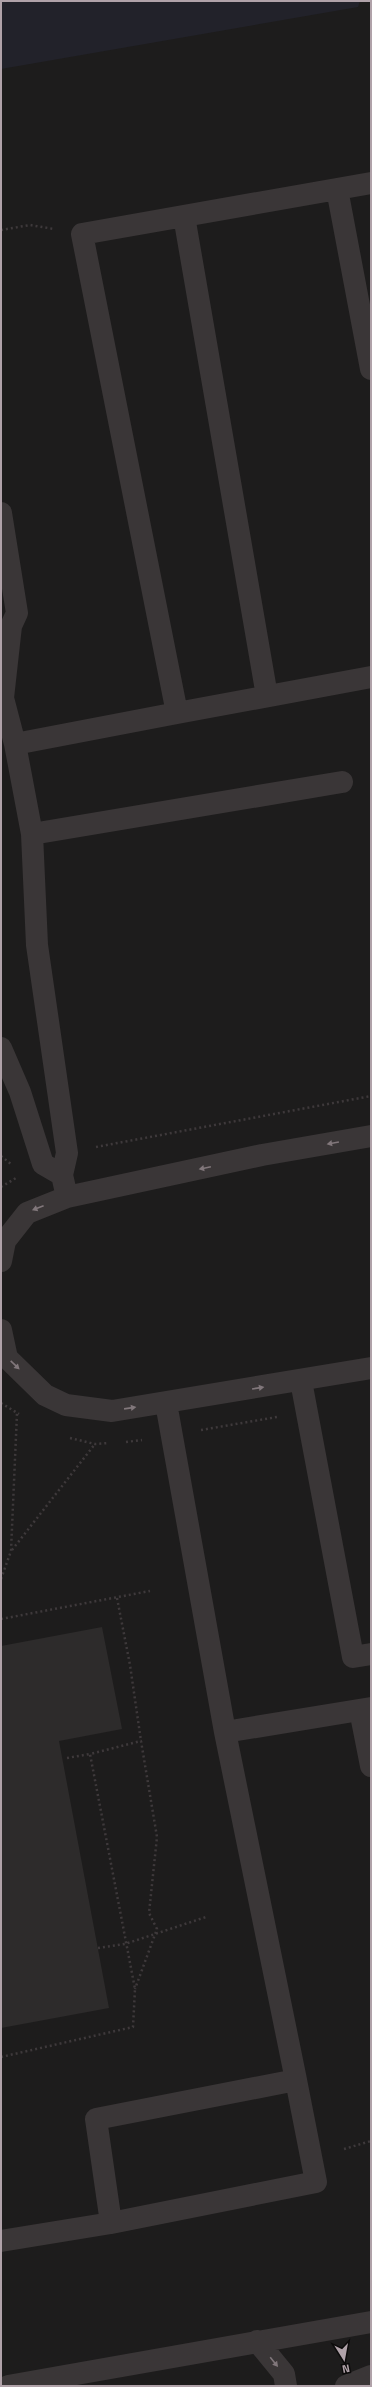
<svg xmlns="http://www.w3.org/2000/svg" width="372" height="2387" viewBox="0 0 372 2387" font-family="'Titillium Web',sans-serif">
<style>
.built{fill:#1d1c1c}
.green{fill:#22222a}
.building{fill:#2d2b2b}
.lines{fill:none;stroke-linecap:round;stroke-linejoin:round}
.path{stroke:#3e393b;stroke-width:2.5;stroke-dasharray:2 3;stroke-linecap:butt}
.minor{stroke:#3a3637;stroke-width:22}
.oneway{fill:#81777b}
</style>
<rect width="100%" height="100%" fill="#111010"/>
<path class="built" d="M1,1H371V2386H1Z"/>
<path class="green" d="M1,1H360L358,7L1,69Z"/>
<path class="building" d="M102,1627L122,1729L59,1741L109,2008L1,2028V1646Z"/>
<g class="lines">
<path class="path" d="M1,230L30,225L54,229
M96,1147L371,1096
M1,1156L11,1164
M1,1187L16,1178
M1,1403L19,1414
M201,1430L277,1417
M70,1438L95,1444L109,1443
M126,1442L142,1440
M12,1550L95,1444
M1,1579L11,1551L17,1413
M117,1598L130,1665L141,1741
M1,1619L150,1591
M67,1758L90,1754
M98,1948L125,1944L206,1917
M1,2057L133,2027L135,1989L90,1754L141,1741L157,1837L149,1913L157,1929L135,1989
M344,2149L371,2141"/>
<path class="minor" d="M337,189L371,369
M184,216L267,696
M1,513L17,613L11,626L3,698L15,744L32,834L37,945L67,1153L62,1175L67,1197
M177,713L371,677
M15,744L177,713L82,234L371,183
M32,834L342,782
M1,1048L20,1092L43,1164L62,1175
M1,1261L5,1241L27,1213L67,1197L262,1155L371,1136
M1,1330L7,1358L45,1395L66,1405L112,1411L371,1368
M301,1381L353,1657L371,1654
M360,1710L371,1766
M225,1732L371,1708
M111,2223L316,2182L296,2080
M1,2241L111,2223L96,2119L296,2080L225,1732L166,1403
M257,2341L284,2374L286,2386
M8,2386L371,2322
M346,2386L371,2376"/>
</g>
<defs><path id="oneway-solid" d="M-6-.8H1V-3.2L6.5 0L1 3.2V.8H-6Z"/></defs>
<g class="oneway">
<use href="#oneway-solid" transform="translate(333 1143) rotate(170)"/>
<use href="#oneway-solid" transform="translate(205 1168) rotate(168)"/>
<use href="#oneway-solid" transform="translate(38 1208) rotate(159)"/>
<use href="#oneway-solid" transform="translate(15 1365) rotate(44)"/>
<use href="#oneway-solid" transform="translate(258 1388) rotate(-9)"/>
<use href="#oneway-solid" transform="translate(130 1408) rotate(-8)"/>
<use href="#oneway-solid" transform="translate(274 2362) rotate(51)"/>
</g>
<rect width="372" height="2387" fill="none" stroke="#b0a2a9" stroke-width="4"/>
<g transform="translate(344 2359) rotate(169)" stroke="#0c0b0b" stroke-width="3" paint-order="stroke">
<path d="M0-3L7 15L0 10L-7 15Z" fill="#b0a2a9"/>
<text y="-6" font-size="11" font-weight="bold" text-anchor="middle" fill="#b0a2a9">N</text>
</g>
</svg>
